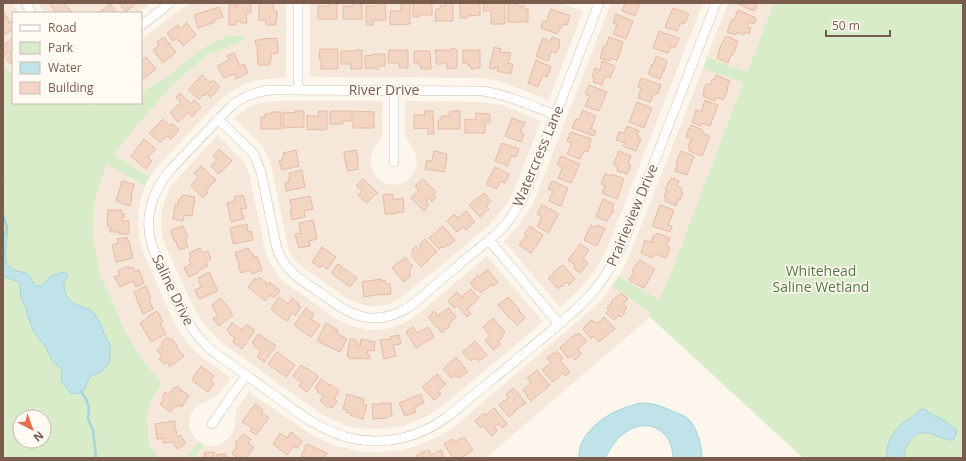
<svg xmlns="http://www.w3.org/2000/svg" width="966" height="461" viewBox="0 0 966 461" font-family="'Open Sans',sans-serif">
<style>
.residential{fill:#f5e8da}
.green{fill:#d8ecc9;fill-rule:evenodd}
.water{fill:#bfe3e8;stroke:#a5d3da}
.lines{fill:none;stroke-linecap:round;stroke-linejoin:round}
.stream{stroke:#a5d3da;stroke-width:2.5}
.building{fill:#f3d5c3;stroke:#e6bba3}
.street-casing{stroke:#d1beb0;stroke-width:10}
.street{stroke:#fff;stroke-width:9}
.labels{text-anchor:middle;stroke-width:3;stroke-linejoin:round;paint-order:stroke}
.street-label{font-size:14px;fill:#7a5c4d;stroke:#fffaf3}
.park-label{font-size:14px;fill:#537a41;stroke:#fffaf3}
</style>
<rect width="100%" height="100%" fill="#fdf6ec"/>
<path class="residential" d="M3,3H13L18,13H13V76L3,64Z
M38,3H151L138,13H43Z
M192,3H286V78L265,79L252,82L241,86L230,93L221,99L159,165L150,177L114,155L138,124L175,83L206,56L243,40V35L228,36L208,45L187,60L167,77L141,92V40L171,16L181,9Z
M310,3H560L583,11L549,100L496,80L482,78L310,77Z
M611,3H703L608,246L598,266L589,279L577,292L560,307L504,241L517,227L533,204Z
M728,3H774L747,72L707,57Z
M703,68L743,83L672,270L659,301L619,276L628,259L634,244Z
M276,101H383L382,135L380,141L374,149L371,157V166L374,174L380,180L386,184L396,185L405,182L412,176L416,168L417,160L415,153L407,139L405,134V101L481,102L502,105L541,121L514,190L507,204L498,215L489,225L447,261L398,300L390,304L379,306H368L357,303L348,299L302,267L295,260L291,254L288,247L271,165L268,157L263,147L255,138L234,118L247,108L256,104Z
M218,135L245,163L249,173L266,255L272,266L281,279L290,286L338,320L351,326L368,330L387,329L402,324L417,315L487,256L543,322L440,408L425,417L404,426L384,429H367L350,427L321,414L221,342L211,332L202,321L195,310L164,243L161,231V215L164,203L170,188L177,179Z
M107,164L145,186L141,198L138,212V224L139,237L144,255L174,322L185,340L197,353L211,364L231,378L218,395L197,406L192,412L189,420V428L194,437L199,442L185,458H159L149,444L147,414L153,396L162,384L140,356L124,329L113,302L101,277L93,239L94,202Z
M612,285L651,314L650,317L486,458H194L204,445L213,446L219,445L228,439L232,434L235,427L236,411L238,407L249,392L315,437L337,446L358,451L378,452L403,450L419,445L438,437L454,427L593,308L604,297Z"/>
<path class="green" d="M774,3H963V458H803L650,317L651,314L612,285L619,276L659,300L672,270L743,83L703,68L707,57L747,72Z
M243,35L244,40L206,56L175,83L138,124L114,155L150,177L145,186L107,164L94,202L93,239L101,277L113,302L124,329L140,356L162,384L153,396L147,414L149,444L159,458H3V64L13,76V103H82L92,105L102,103H141V92L167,77L187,60L208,45L228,36ZM20,417H44V441H20Z
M199,442L204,445L194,458H185Z"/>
<path class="water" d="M6,233L8,236L6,240C8,252 0,262 14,270C19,272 25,272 29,275C32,279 33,286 39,286C45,286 46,280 50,277C54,274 61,273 65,272L68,276L64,282V287L65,293L68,298L72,302L78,305L90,310L94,313L102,327L104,334L110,345V357L109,363L105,368L99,373L93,375L89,378L85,389L81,392L75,394L71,393L64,385L61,381L62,370L52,360L45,346L34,332L29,320L26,308L21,297L20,285L19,282L7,278L3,275V235Z
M640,403C652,403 659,405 670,410C676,413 682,414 687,418C697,425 702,446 702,458H673C673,432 649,416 626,432C616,438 611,448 605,458H579C577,437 601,417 619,410C626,407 633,405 640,403Z
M925,409C931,416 937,416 945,421C949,423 951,427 956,429C957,433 956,436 953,440C938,441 924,422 910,441C906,446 904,451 904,458H887C884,444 896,428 906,420C908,419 910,419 912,417C917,413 916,410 925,409Z"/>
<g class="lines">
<path class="stream" d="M3,179V180
M3,215L7,227L6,233
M81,392L86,399L89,407L88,419L93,430L96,458"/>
</g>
<path class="building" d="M51,3H64L72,12L56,13L50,4Z
M119,3H137L126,12Z
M237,3H251V13H246L247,23H241V21H236V25H229V4H235V7H237Z
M259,3H273L274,11H277V21H276V25H266V20H259Z
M329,3H337V19H318V6H328Z
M353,3H362V19H343V6H353Z
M376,3H385L386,20H373V25H366V6H376Z
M401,3H410V24L390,25V11H401Z
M417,3H432V15H419V17H413V4Z
M445,3H453V21H435L436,9H440V6H445Z
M460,3H480V15L467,16V18H460Z
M484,3H505V24H491V11H483Z
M508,3H517V6H524V9H528V22H508Z
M625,3H640L635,16L622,11Z
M738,3H756L757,5L754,11L738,4Z
M110,4L117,13H98L103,9V10Z
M219,7L223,17L214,20L215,22L198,28L194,15Z
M673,8L689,14L685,23L683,22L682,24H680L677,31L665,27Z
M551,9L570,16L567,25L563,24L557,34L541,28L543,21L546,22Z
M738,10L756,18L754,24L749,22L747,27L751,28L749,34L745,32L744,35L737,32L736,35L727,32L732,19L734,20Z
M3,13H4L6,17H7L9,23L11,21L13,25V30L3,35Z
M616,14L633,21L626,39L613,34L617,24L613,23Z
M187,23L196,35L183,46L177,38L173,41L167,33L178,25L180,29Z
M659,31L679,38L675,48L671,46L668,53L653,48Z
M726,36L732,38L731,39L738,41L733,55H731L728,63L717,58L719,54H718L719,50Z
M13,37V62L11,64L6,59L11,55L8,52L4,57L3,56V46Z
M164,37L176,52L163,63L153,50L159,45L157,42Z
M552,37L560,40L559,44L560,45L556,53L551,51L548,61L536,56L543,38L550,41Z
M609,37L623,42L617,61L611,58L610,61L600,58L604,46H606Z
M277,38V43H278V53L271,54V61H270V65H258L257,48H258V45H256L255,40H260V39Z
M494,47L501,49L500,52L504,53V52L511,53L508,63L513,64L511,74L497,71L498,67H495V69L489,68Z
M452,48L455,49L457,50V68L447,69V63H442V64H436V52H435V50H451Z
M320,49H338V69H321V59H319Z
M356,50H362V69H351V64H341V51H356Z
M389,50H408V68H399V63H388Z
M463,50H480V68L471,69V66H468V63H463Z
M414,51H430L431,69H421V66L419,65V63H414Z
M234,53L240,66L244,64L248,73L236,79L234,74L224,78L217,66L229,60L227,56Z
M373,54H385V66H379V69H375V68H365V56L373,55Z
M146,57L156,69L141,81V58L142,60Z
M656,57H658L667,61L664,71V70L660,79L648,74L652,64L653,65Z
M536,60L551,67L547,77L543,75L538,87L528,83Z
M602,61L615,66L610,78L605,76L602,85L593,82L595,78L592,77L595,68L600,70Z
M202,75L210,83L213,80L220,87L211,97L206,93L204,96L203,95L199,99L188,90Z
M716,75L730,81L727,88L728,89L723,100L716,97L715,101L703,96L704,93L703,92L706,84L710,85L712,79L714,80Z
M641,78L661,85L658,94L655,93L654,95H653L650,102L638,98L641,88L638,87Z
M589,85L607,92L599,111L585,106L590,96L585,94Z
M180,93L191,104L194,100L201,107L192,117L187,112V114L178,122L170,113L181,102L176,97Z
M705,100L718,105L710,126L702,123L701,126L692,122L696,110L701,112Z
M637,102L652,108L644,128L629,122Z
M583,110L596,116L591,129L596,131L594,136L572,128L576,119L580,120L579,119Z
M295,111H304V127L283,128V112L295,113Z
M318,111H327V129L321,130H318V129L307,130V115L318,117Z
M330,111H351V121H343V124H330Z
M353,111L374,112V128H353Z
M424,111H433L434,134H428V128L414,129V115H425Z
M450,111H460V129H438V120H441V116H449Z
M271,112H281V129H261V117H265V114H271Z
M476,113L490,114V123H485V133H465V119L476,120Z
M512,118L525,123L520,132L524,134L521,142L505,136Z
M163,119L170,126L172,123L179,130L171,139L167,136L160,143L149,133Z
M691,125L703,130L702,133L710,136L702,156L689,151L690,147L688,146L691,140H693L686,137L689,128L690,129Z
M627,126L639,131L637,135L639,136L638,138L641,139L636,151L623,146L625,143L616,140L619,132L624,133Z
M571,132L591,139L588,152L584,151L580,159L567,154L572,143L567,141Z
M144,139L156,149L148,157L152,161L146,169L131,156Z
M502,143L519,149L516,157L511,156L508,166L495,161Z
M219,149L232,161L219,174L211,166L217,160L213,156Z
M296,150L299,166L282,170L279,161L282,160V158L284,157L283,153Z
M356,150L358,159V169L348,171L347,170L346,162H345L344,152Z
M434,151L447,154L446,158H447L444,172L425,169L427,160L432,161V160Z
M619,151L631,156L628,164L631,165L627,174L617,171L618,167L613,165Z
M681,151L694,156L687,175L675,171L678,163L676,162Z
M561,156L580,164L571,183L558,178L563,167L557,165Z
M201,166L216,180L208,188H209L206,191L208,193L203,198L191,186L198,177L194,173Z
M495,167L509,174L505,183L500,181L497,189L486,184Z
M302,170L305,187L286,191L285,183L289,182L288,179L290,178L289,173Z
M605,174L611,176L612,174L624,179L617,199L602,193L605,185L601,184Z
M671,178L679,181L677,186L682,188L681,192L683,193L680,200L678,199L676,206L665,201L666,197H664L667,190H665L669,181H670Z
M363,179L378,193L376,195L375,194L367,203L358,195L362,191L356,186Z
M423,179L436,192L433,195L436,198L432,202L429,199L426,202L429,205L424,211L411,198L419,190L415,186Z
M122,181L134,184L131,197H132L130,206L116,201Z
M552,181L568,188L561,206L549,201L553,191L548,189Z
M484,193L491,201L486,206L489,209L480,217L469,205Z
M393,194V200L403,198L404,212L394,213V214H385L383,195Z
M182,195L195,197L194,201H195L193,208L192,216L184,215L183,221L173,219L175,205L177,206L179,199H181Z
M243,195L247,208L241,209L244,219L231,222L227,203L235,201L234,197Z
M310,196L313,209L304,211L305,217L292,220L290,210H292L290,200Z
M603,199L614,204L612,209L614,210L613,213L612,212L607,221L596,217Z
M542,205L559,214L548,233L537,226L542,217L537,214Z
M660,205L674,210L668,225L672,226L670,232L652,226Z
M108,210H122V215L124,214V218H122V221H129V234H119V232H110V226H107Z
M466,211L475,222L466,230L463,227L457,232L447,221L454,214L458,218Z
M313,220L317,239L309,241L310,246L299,248L295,234L301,233V232H300L299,223Z
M247,224L248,232L251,231L253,240L233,244L230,228Z
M591,225L596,228L597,225L605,228L597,246L584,240Z
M183,226L188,237L185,239L188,247L179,250L176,241L175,242L173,238L171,230Z
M443,226L455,240L448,246L447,245L443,248L442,247L439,249L429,238Z
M530,226L543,235L539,242L538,243L537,246H536L531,253L519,245L525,237L526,238L527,236L524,234Z
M657,233L670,238L666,246L670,248L666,258L655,254L653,258L641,253L645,240L653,243V242H651L653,236H655Z
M127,237L128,241H129L133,258L116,262L112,245L118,243L117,239Z
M425,239L437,252L427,260L428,261L421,267L411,255L414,252L412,250L416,246L418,249L421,246L420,244Z
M580,244L589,250L583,259L588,263L580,273L573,268L575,265L568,260Z
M322,247L336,257L327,269L322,265L320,268L312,262Z
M200,248L203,253L208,251L211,259L206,262L208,266L197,271L198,273L189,277L184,268L191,264L189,259L191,257L189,253Z
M248,248L250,253L252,252L254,257L257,256L262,270L252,274L250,270L241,273L238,267H240L235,253Z
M405,257L413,267L409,270L411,272L409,274L411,276L404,282L392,268Z
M640,260L655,269L644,288L629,280L634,272L632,271L637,263H638Z
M338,264L357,278L350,287L332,274L333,272H332Z
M563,265L575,279L569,285L566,282L562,287L561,286L558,289L548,278L554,273L553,272Z
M129,266L130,269L133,267L135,272L139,270L144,283L136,287L133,281L120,287L116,279H115L114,277L120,275L118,271Z
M488,270L498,282L493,286L491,285L485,290H484L481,293L478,289L476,290L470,283L478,275L479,277L484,272H485Z
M209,272L218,291L199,299L195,290L201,287L198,278Z
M259,277L267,283L266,284L267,286L270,282L280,291L274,298L270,295L265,301L248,287L255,278L257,280Z
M381,279V281L385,280L386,284H390L391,294L382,295V294L364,297L362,282Z
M146,286L151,298L149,299L153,309L143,314L134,292Z
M471,289L479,298L468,309H467L471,314L467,317L457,306L454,308L448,301L457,292L462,298L463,297L462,296Z
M621,293L628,299L623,304L627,307L624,311L625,312L621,317L619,315L614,320L606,313L609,310L607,308L612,303L611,302Z
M279,297L288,304L292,298L299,304L298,305L301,307L295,316L292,313L287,321L283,318V319L271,309Z
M508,297L520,310L519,311L525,318L517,325L511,318H509L498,305Z
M220,298L231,310L230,311L233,315L219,326L213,319L218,315L213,309L214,308L212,305Z
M306,308L314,314L311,319L320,325L311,337L294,325Z
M449,308L456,317L449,324L450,326L442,333L428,317L434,311L439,317L440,316L439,315Z
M157,311L163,322L160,324L166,334L151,342L140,323L149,317L148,316Z
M604,317L615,329L599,342L594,336L591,339L583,329L586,326L585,325L592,320L595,323L597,322L598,323Z
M493,318L505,332L502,335L503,337L498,341L501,344L493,350L485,340L490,336L483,327Z
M232,323L242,330L246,325L255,330L242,349L233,342L235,338L229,334L230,333L227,330Z
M326,323L338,330L336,333L347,339L340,352L317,341Z
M413,327L417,333L428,327L434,337L416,348L406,332Z
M579,333L587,341L578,349L581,354L575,360L571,356L568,358L560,348L575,334L576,335Z
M258,334L272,343L276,346L264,362L257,357L261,351L254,346L255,345L252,343Z
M399,335L401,344L393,345L396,356L384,359L380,340L387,339V340L391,339L390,337Z
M168,337L170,340L172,339L177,346L176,347L184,356L170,367L167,362L164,364L159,359L162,356L157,350L163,345L161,343Z
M350,339L355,340V342H358V347H360L361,339L375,342L374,351L368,350L367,354L370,355L369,359L355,358V359L349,358V357L347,356Z
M475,341L487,355L479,361L478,359L476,360L474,358L471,361L462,352Z
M557,351L563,358L560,360L570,372L565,376L563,373L553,382L542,370L551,363L547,358L553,353L554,354Z
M277,352L295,365L286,377L268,364Z
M456,357L468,372L460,378L458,376L456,377L455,375L451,378L443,369Z
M301,365L317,375L318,377L307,392L299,386L302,383L293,376Z
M201,366L214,376L210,381L214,384L208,392L192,380L194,378L193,377Z
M537,370L550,385L531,401L527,397L528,396L523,390L531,383L527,378Z
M437,374L446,384L438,391L441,394L434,400L422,387Z
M321,379L329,385L330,384L339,391L334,399L337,401L332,408L329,406L328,407L320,401L324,396L317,392L318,391L315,388Z
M177,386L181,389L180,391L181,392L182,390L189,396L182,407L179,405L177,407L175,406L170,412L160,404L164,399L162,397L165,392L168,395L174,387L175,388Z
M513,388L526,403L514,411L515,412L509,417L499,405L504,400V401L509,398L506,394Z
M347,394L364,399L363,404L367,405L363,419L350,415L351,413L346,412V410L343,409Z
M421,394L424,403L414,408L416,412L405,416L399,403Z
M381,403H391L392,416H387V418L373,419L372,404H381Z
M255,404L263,410L261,414L263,415L264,414L269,418L256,435L250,431L252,428L242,422Z
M494,408L507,424L502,428L498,424L495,427L497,431L492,436L483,426L481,428L475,421L484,413L486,415Z
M175,421V430H176L177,434H176V436L177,437L180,435L186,443L178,449L172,442L163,443V438L157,439L155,424Z
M291,432L302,441L297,448L294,446L287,455L273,444L280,433L287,438Z
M243,434L251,439L248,443L254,447L246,458H238L232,454L237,446L235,444Z
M464,437L473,450L461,458H453L444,444L452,439L455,442L461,438V439Z
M307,444L327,453L325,458H307L301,456Z
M429,450L431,455L441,450L444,458H417L416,456L420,454V453Z
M214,452V458H205L204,453Z
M226,454V458H217L216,455Z"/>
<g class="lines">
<defs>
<path id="street" d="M26,3L31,13
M141,26L170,3
M298,90V3
M394,91V162
M555,115C532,106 508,95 483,91L274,90C258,90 245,96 232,105L171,169C153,190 143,217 152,245C157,259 164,272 170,286C179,307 188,326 204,343C212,352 222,358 232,365C246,375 260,385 274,395C297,412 321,431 350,438C384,446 419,438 447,417C474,395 500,373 527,351C548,333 575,313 593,292C606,277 615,260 623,243L716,3
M218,119L253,153L256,159L261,172L277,249C285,271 301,280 319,292C336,304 353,319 376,318C384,318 394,315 402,311C417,303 429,290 442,279C454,269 466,259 478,249C487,242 497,234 505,225C513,215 520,204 526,191L599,3
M489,240L559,324
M212,424L246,375"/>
</defs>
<use href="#street" class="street-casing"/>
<use href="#street" class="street"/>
</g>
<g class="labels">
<g class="street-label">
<text x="384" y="95">River Drive</text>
<text transform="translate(538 156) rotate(-67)" y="5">Watercress Lane</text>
<text transform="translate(632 215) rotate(-67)" y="5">Prairieview Drive</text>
<text transform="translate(173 290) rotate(64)" y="5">Saline Drive</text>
</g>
<g class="park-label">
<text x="821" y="276">Whitehead<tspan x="821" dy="16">Saline Wetland</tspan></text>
</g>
</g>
<rect width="966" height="461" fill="none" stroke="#7a5c4d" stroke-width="8"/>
<rect x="12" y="12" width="130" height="92" fill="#fffaf3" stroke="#cabbb1"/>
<rect x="20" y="25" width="20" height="6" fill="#ffffff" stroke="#cabbb1"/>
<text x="48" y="32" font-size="12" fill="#7a5c4d">Road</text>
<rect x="20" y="42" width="20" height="12" fill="#d8ecc9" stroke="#cabbb1"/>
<text x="48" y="52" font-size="12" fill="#7a5c4d">Park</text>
<rect x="20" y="62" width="20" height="12" fill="#bfe3e8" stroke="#cabbb1"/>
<text x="48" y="72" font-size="12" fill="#7a5c4d">Water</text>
<rect x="20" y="82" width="20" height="12" fill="#f3d5c3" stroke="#cabbb1"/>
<text x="48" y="92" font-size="12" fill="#7a5c4d">Building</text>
<g transform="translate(32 429) rotate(139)"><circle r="19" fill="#fffaf3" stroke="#cabbb1"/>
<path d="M0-3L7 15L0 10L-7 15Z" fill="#e76f51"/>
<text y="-6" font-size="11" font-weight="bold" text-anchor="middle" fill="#7a5c4d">N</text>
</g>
<path d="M826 30v6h64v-6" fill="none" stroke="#7a5c4d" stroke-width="2"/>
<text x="832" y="30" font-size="12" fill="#7a5c4d" stroke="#fffaf3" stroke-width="3" paint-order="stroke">50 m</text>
</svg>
